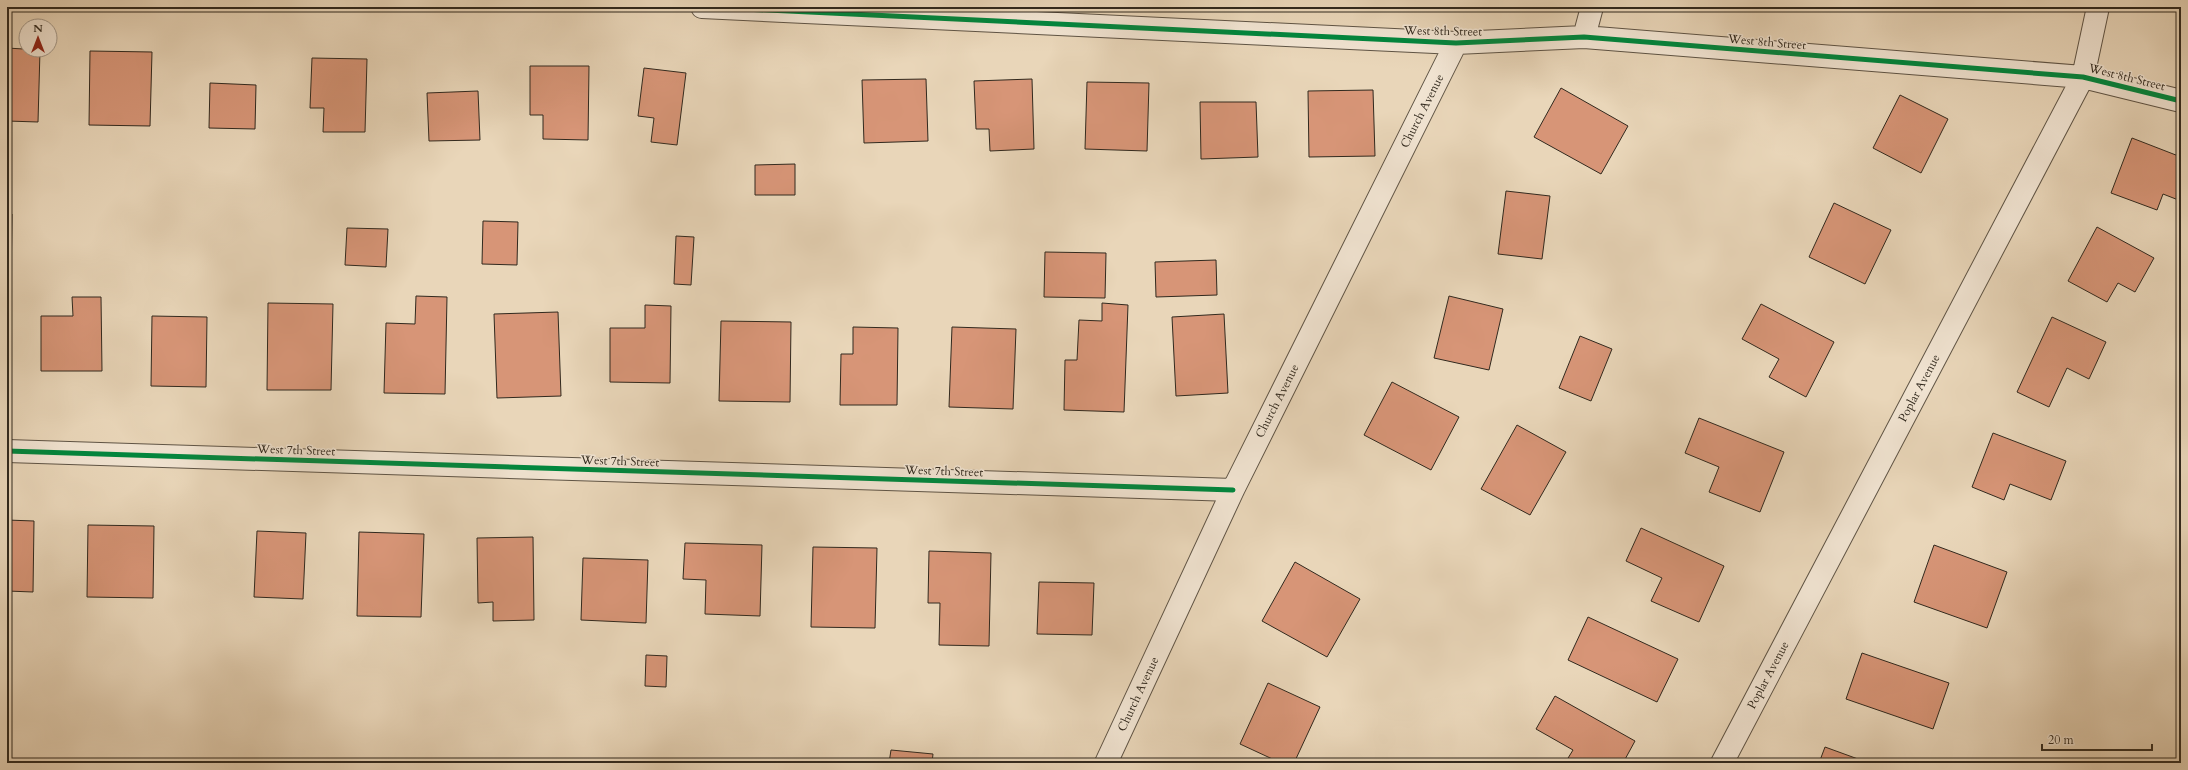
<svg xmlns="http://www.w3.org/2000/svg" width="2188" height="770" viewBox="0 0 2188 770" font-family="Cardo,serif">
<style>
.building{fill:#d79577;stroke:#31291e}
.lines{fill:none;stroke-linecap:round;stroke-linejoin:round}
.minor-casing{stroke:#5f5445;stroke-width:24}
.minor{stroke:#f1e4d2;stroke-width:22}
.cycleway-casing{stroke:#f1e4d2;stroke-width:8}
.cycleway{stroke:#00873e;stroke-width:5}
.labels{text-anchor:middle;stroke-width:3;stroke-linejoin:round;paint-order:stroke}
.street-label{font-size:12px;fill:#31291e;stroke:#f1e4d2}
</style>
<rect width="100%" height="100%" fill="#e9d6b9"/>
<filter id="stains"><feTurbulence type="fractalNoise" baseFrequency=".005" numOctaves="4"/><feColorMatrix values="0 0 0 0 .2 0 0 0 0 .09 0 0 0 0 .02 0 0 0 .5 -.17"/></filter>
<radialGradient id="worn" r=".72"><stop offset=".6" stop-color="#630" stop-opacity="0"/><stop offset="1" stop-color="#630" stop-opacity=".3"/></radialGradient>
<path class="building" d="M7,48L40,50L38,122L7,121Z
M90,51L152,52L150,126L89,125Z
M312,58L367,59L365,132H323L324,108H310Z
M530,66H589L588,140L543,139V115H530Z
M644,68L686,73L677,145L651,142L654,118L638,116Z
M926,79L928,141L864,143L862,80Z
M1032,79L1034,149L990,151L989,129H976L974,81Z
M1087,82L1149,83L1147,151L1085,149Z
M210,83L256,85L255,129L209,128Z
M1561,88L1628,126L1601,174L1534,137Z
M1373,90L1375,156L1309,157L1308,91Z
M478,91L480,140L429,141L427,93Z
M1900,95L1948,119L1921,173L1873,148Z
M1200,102H1256L1258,157L1201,159Z
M2132,138L2181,157V201L2163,194L2157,210L2111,193Z
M795,164V195H755V165Z
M1506,191L1550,196L1542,259L1498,254Z
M1834,203L1891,230L1865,284L1809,257Z
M7,213L12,214L11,290H7Z
M483,221L518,222L517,265L482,264Z
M2097,227L2154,258L2135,292L2118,283L2107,302L2068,281Z
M347,228L388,229L386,267L345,265Z
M676,236L694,237L691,285L674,284Z
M1045,252L1106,253L1105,298L1044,297Z
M1216,260L1217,295L1156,297L1155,262Z
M416,296L447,297L445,394L384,393L386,323L415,324Z
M1449,296L1503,309L1489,370L1434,358Z
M72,297H101L102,371H41V316H73Z
M268,303L333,304L331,390H267Z
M1102,303L1128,305L1124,412L1064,410L1065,360H1077L1079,320L1102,321Z
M1761,304L1834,342L1806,397L1769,377L1779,359L1742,339Z
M645,305L671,306L670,383L610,382V328H645Z
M558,312L561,396L497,398L494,314Z
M1224,314L1228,393L1176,396L1172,317Z
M152,316L207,317L206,387L151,386Z
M2052,317L2106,342L2089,379L2067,368L2049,407L2017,392Z
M721,321L791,322L790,402L719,401Z
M853,327L898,328L897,405H840L841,354H853Z
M952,327L1016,329L1013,409L949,407Z
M1580,336L1612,349L1591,401L1559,388Z
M1392,382L1459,417L1431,470L1364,435Z
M1699,418L1784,452L1760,512L1709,492L1719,467L1685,453Z
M1517,425L1566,452L1530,515L1481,489Z
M1993,433L2066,461L2051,500L2010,484L2004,500L1972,487Z
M7,520L34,521L33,592L7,591Z
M88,525L154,526L153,598L87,597Z
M1641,528L1724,566L1699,622L1651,601L1662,578L1626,561Z
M257,531L306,533L303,599L254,597Z
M359,532L424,534L421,617L357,616Z
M533,537L534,620L493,621V602L478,603L477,538Z
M685,543L762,545L760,616L705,614L706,580L683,579Z
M1934,545L2007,572L1987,628L1914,602Z
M813,547L877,548L875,628L811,627Z
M929,551L991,553L989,646L939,645L940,603H928Z
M583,558L648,560L646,623L581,620Z
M1295,562L1360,599L1327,657L1262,621Z
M1039,582L1094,583L1092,635L1037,634Z
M1588,617L1678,659L1657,702L1568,660Z
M1862,653L1949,683L1933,729L1846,699Z
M646,655L667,656L666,687L645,686Z
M1268,683L1320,707L1294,763H1281L1240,744Z
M1555,696L1635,741L1623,763H1565L1573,750L1536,729Z
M1825,747L1869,763H1819Z
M891,750L933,754L932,763H889Z"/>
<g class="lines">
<defs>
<path id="minor" d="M702,7L1456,43L1584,37L2083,77L2181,101
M1584,37L1592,7
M7,451L1233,490
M1106,763L1233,490L1456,43
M1722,763L2083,77L2098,7"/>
</defs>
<use href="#minor" class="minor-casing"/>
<use href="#minor" class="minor"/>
<defs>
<path id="cycleway" d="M702,7L1456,43L1584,37L2083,77L2181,101
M7,451L1233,490"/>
</defs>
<use href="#cycleway" class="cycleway-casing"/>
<use href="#cycleway" class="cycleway"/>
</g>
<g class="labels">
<g class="street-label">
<text transform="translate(1443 31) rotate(1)" y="4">West 8th Street</text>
<text transform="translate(1767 42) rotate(5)" y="4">West 8th Street</text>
<text transform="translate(2127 77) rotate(14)" y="4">West 8th Street</text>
<text transform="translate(1422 111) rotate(-63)" y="4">Church Avenue</text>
<text transform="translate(1919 388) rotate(-62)" y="4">Poplar Avenue</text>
<text transform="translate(1277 401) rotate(-63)" y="4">Church Avenue</text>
<text transform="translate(296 450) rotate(2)" y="4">West 7th Street</text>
<text transform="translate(620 461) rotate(2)" y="4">West 7th Street</text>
<text transform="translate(944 471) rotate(2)" y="4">West 7th Street</text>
<text transform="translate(1768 675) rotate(-62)" y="4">Poplar Avenue</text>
<text transform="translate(1138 694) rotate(-65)" y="4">Church Avenue</text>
</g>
</g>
<rect width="2188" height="770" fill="none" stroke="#e9d6b9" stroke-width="24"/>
<rect x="8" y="8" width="2172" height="754" fill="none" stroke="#31291e" stroke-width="2"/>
<rect x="12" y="12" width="2164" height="746" fill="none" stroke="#31291e"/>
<g transform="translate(38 38)"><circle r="19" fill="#f1e4d2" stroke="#a4998a"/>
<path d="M0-3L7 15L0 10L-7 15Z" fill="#8f2418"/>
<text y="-6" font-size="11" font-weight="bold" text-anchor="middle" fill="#31291e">N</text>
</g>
<path d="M2042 744v6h110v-6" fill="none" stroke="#31291e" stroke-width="2"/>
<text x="2048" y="744" font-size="12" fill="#31291e" stroke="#f1e4d2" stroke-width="3" paint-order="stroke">20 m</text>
<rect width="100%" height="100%" filter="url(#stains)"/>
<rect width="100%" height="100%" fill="url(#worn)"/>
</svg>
